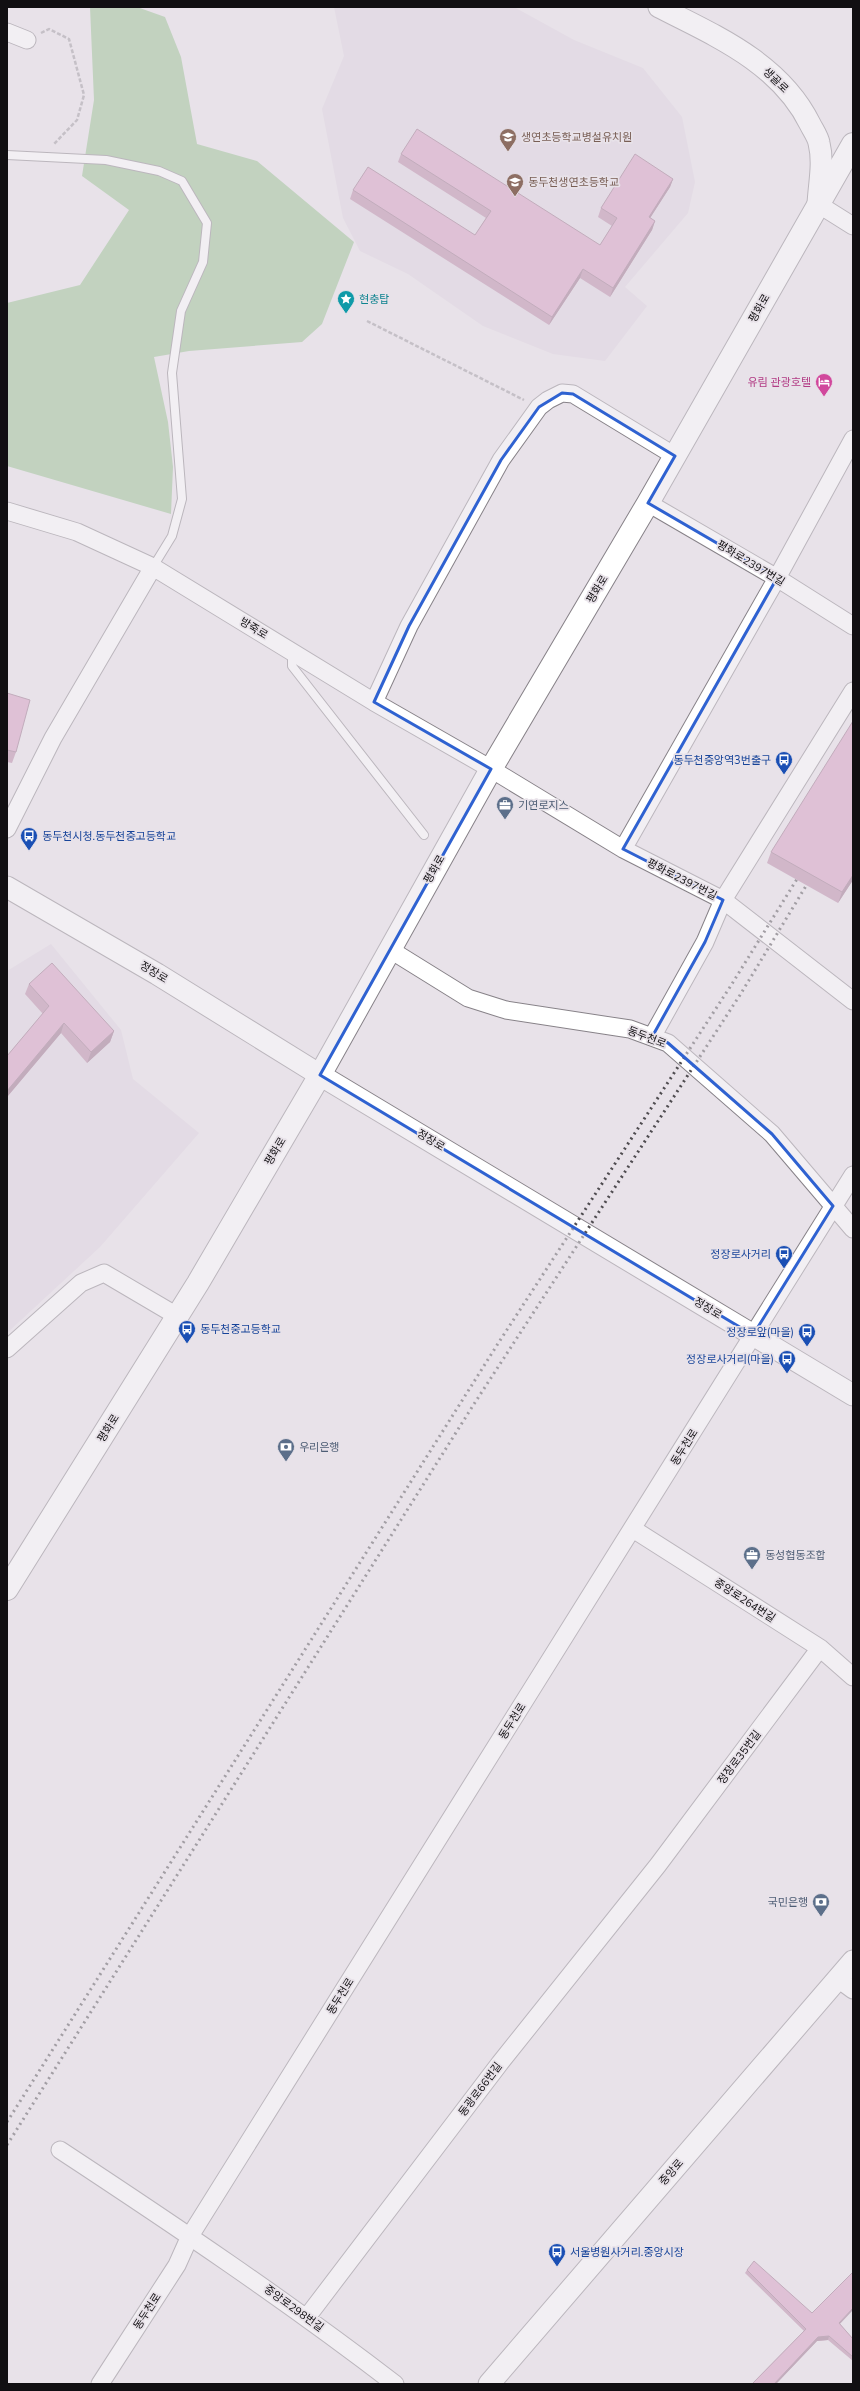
<svg xmlns="http://www.w3.org/2000/svg" width="860" height="2391" viewBox="0 0 860 2391" font-family="'Nunito Sans','Noto Sans KR',sans-serif">
<style>
.built{fill:#ded3df}
.forest{fill:#94bf8c}
.lines{fill:none;stroke-linecap:round;stroke-linejoin:round}
.service-casing{stroke:#878288;stroke-width:10}
.minor-casing{stroke:#878288;stroke-width:19}
.tertiary-casing{stroke:#878288;stroke-width:23}
.secondary-casing{stroke:#878288;stroke-width:24}
.path{stroke:#9c989d;stroke-width:2.5;stroke-dasharray:4 2;stroke-linecap:butt}
.service{stroke:#fff;stroke-width:8}
.minor{stroke:#fff;stroke-width:17}
.tertiary{stroke:#fff;stroke-width:21}
.secondary{stroke:#fff;stroke-width:22}
.rail{stroke:#4f4c50;stroke-width:3;stroke-dasharray:2 4;stroke-linecap:butt}
.wall{fill:#b684a3}
.shaded-wall{fill:#946b85}
.building{fill:#d499be;stroke:#946b85}
.marked{fill:none;stroke:#2f62d1;stroke-width:3;stroke-linejoin:round}
.labels{text-anchor:middle;stroke-width:3.5;stroke-linejoin:round;paint-order:stroke}
.street-label{font-size:11px;fill:#110f12;stroke:#e8e2e9}
.education-label{font-size:11px;fill:#785e54;stroke:#e8e2e9;text-anchor:start}
.culture-label{font-size:11px;fill:#0d838f;stroke:#e8e2e9;text-anchor:start}
.hotel-label{font-size:11px;fill:#b23c85;stroke:#e8e2e9;text-anchor:end}
.transit-label{font-size:11px;fill:#164399;stroke:#e8e2e9;text-anchor:end}
.service-label{font-size:11px;fill:#4e5e75;stroke:#e8e2e9;text-anchor:start}
</style>
<rect width="100%" height="100%" fill="#e8e2e9"/>
<path class="built" d="M334,7H514L574,40L643,68L682,117L695,182L688,213L625,287L647,306L605,361L553,354L483,326L408,274L360,251L343,218L322,109L344,56Z
M51,944L121,1030L133,1079L199,1133L100,1247L7,1333V971Z"/>
<path class="forest" d="M90,7H137L165,17L181,57L197,144L257,161L354,242L322,324L302,342L189,351L154,357L168,422L173,467L171,514L7,466V303L80,285L129,210L82,176L94,100Z"/>
<g class="lines">
<defs>
<path id="service" d="M7,155L106,160L159,171L182,181L207,223L203,262L181,311L172,373L182,499L172,536L153,567
M292,652V666L424,835"/>
<path id="minor" d="M7,32L27,40
M818,204L853,226
M648,503L777,578L853,626
M7,511L77,532L153,567L374,702L491,769L623,849L723,900L853,691
M374,702L409,626L501,460L539,407L548,400L562,393L573,394L675,456
M7,829L53,738L153,567
M623,849L777,578L853,439
M389,949L468,998L506,1010L630,1029L668,1043L772,1134L853,1229
M652,1037L705,942L723,900L853,1001
M7,1349L81,1283L104,1273L177,1316
M633,1529L820,1648L853,1677
M838,1979L853,1990
M60,2150C174,2225 287,2301 395,2384
M307,2317L500,2063L658,1865L820,1648
M100,2384L177,2265L190,2236L853,1175"/>
<path id="tertiary" d="M659,7C716,36 780,63 810,124C813,130 818,137 819,143C824,163 819,184 818,204
M7,887L157,974L320,1075L853,1395
M489,2384L853,1961"/>
<path id="secondary" d="M7,1589L198,1283L320,1075L491,769L648,503L853,144"/>
</defs>
<use href="#service" class="service-casing"/>
<use href="#minor" class="minor-casing"/>
<use href="#tertiary" class="tertiary-casing"/>
<use href="#secondary" class="secondary-casing"/>
<path class="path" d="M41,33L49,29L69,39L84,95L77,120L54,144
M367,321L524,400"/>
<use href="#service" class="service"/>
<use href="#minor" class="minor"/>
<use href="#tertiary" class="tertiary"/>
<use href="#secondary" class="secondary"/>
<path class="rail" d="M7,2122L499,1342L730,987L802,871
M7,2145L474,1404L740,995L812,876"/>
</g>
<path class="wall" d="M401,154L600,245L612,226L598,217L601,208L673,179L670,187L650,218L655,221L652,230L610,297L580,278L549,325L350,199L353,190L475,235L486,218L398,162Z
M7,693L16,752L12,763L7,762Z
M771,852L853,880L838,903L767,863Z
M29,984L114,1031L110,1042L87,1063L61,1033L7,1097V1056L43,1014L25,994Z
M747,2270L812,2313L840,2324L853,2339V2361L828,2340L817,2341L776,2384H752L804,2331L745,2273Z"/>
<path class="shaded-wall" d="M673,179L670,187L645,226L649,217Z
M655,221L652,230L610,297L613,288Z
M583,269L580,278L549,325L552,317Z
M853,875V880L838,903L842,892Z
M64,1023L61,1033L7,1097V1091Z
M114,1031L110,1042L87,1063L91,1052Z
M853,2308V2310L838,2326L839,2323Z
M829,2336L828,2340L817,2341L776,2384H774L818,2337Z"/>
<path class="building" d="M417,129L600,245L617,218L601,208L635,154L673,179L649,217L655,221L613,288L583,269L552,317L353,190L368,167L475,235L491,211L401,154Z
M7,693L30,700L16,752L7,750Z
M853,721V875L842,892L771,852Z
M52,963L114,1031L91,1052L64,1023L7,1091V1056L49,1006L29,984Z
M754,2261L812,2313L853,2272V2308L839,2323L853,2339V2357L829,2336L818,2337L774,2384H752L806,2329L747,2270Z"/>
<path d="M0 0H860V2391H0ZM562,393L573,394L675,456L648,503L777,578L623,849L723,900L705,942L652,1037L668,1043L772,1134L833,1206L753,1335L320,1075L491,769L374,702L409,626L501,460L539,407Z" fill="#e8e2e9" fill-opacity=".55" fill-rule="evenodd"/>
<path class="marked" d="M562,393L573,394L675,456L648,503L777,578L623,849L723,900L705,942L652,1037L668,1043L772,1134L833,1206L753,1335L320,1075L491,769L374,702L409,626L501,460L539,407Z"/>
<defs>
<symbol id="school-pin" viewBox="-11 -11 22 30"><path d="M0 17L-7.5 6A9.5 9.5 0 1 1 7.5 6Z" fill="#8d6e63" stroke="#e8e2e9"/><path d="M0-5L7-2L0 1L-7-2ZM-4 1L0 2.5L4 1V4Q0 6-4 4Z" fill="#fff"/></symbol>
<symbol id="sight-pin" viewBox="-11 -11 22 30"><path d="M0 17L-7.5 6A9.5 9.5 0 1 1 7.5 6Z" fill="#0f9aa8" stroke="#e8e2e9"/><path d="M0-6L1.8-2.2L6-1.7L2.9 1.2L3.7 5.4L0 3.3L-3.7 5.4L-2.9 1.2L-6-1.7L-1.8-2.2Z" fill="#fff"/></symbol>
<symbol id="hotel-pin" viewBox="-11 -11 22 30"><path d="M0 17L-7.5 6A9.5 9.5 0 1 1 7.5 6Z" fill="#d1479c" stroke="#e8e2e9"/><path d="M-6-4.5h1.5V1H6V5H4.5V3h-9V5H-6ZM-4 0a1.8 1.8 0 1 1 3.6 0ZM.5 0V-2.5h3Q6-2.5 6 0Z" fill="#fff"/></symbol>
<symbol id="bus-pin" viewBox="-11 -11 22 30"><path d="M0 17L-7.5 6A9.5 9.5 0 1 1 7.5 6Z" fill="#1a4fb4" stroke="#e8e2e9"/><path d="M-5-6H5V4H4V6H2V4H-2V6H-4V4H-5ZM-3.5-4V0h7V-4ZM-3.5 1.2v1.5H-2V1.2ZM2 1.2v1.5H3.5V1.2Z" fill="#fff"/></symbol>
<symbol id="office-pin" viewBox="-11 -11 22 30"><path d="M0 17L-7.5 6A9.5 9.5 0 1 1 7.5 6Z" fill="#5c6f8a" stroke="#e8e2e9"/><path d="M-6-3h4V-5.5h4V-3h4V5H-6ZM-1-4.5V-3h2v-1.5ZM-6 0V1H6V0Z" fill="#fff"/></symbol>
<symbol id="bank-pin" viewBox="-11 -11 22 30"><path d="M0 17L-7.5 6A9.5 9.5 0 1 1 7.5 6Z" fill="#5c6f8a" stroke="#e8e2e9"/><path d="M-6-4H6V4H-6ZM0-2.3a2.3 2.3 0 1 0 0 4.6a2.3 2.3 0 1 0 0-4.6Z" fill="#fff"/></symbol>
</defs>
<g fill-rule="evenodd">
<use href="#school-pin" x="498" y="127" width="20" height="27"/>
<use href="#school-pin" x="505" y="172" width="20" height="27"/>
<use href="#sight-pin" x="336" y="289" width="20" height="27"/>
<use href="#hotel-pin" x="814" y="372" width="20" height="27"/>
<use href="#bus-pin" x="774" y="750" width="20" height="27"/>
<use href="#office-pin" x="495" y="795" width="20" height="27"/>
<use href="#bus-pin" x="19" y="826" width="20" height="27"/>
<use href="#bus-pin" x="774" y="1244" width="20" height="27"/>
<use href="#bus-pin" x="177" y="1319" width="20" height="27"/>
<use href="#bus-pin" x="797" y="1322" width="20" height="27"/>
<use href="#bus-pin" x="777" y="1349" width="20" height="27"/>
<use href="#bank-pin" x="276" y="1437" width="20" height="27"/>
<use href="#office-pin" x="742" y="1545" width="20" height="27"/>
<use href="#bank-pin" x="811" y="1892" width="20" height="27"/>
<use href="#bus-pin" x="547" y="2242" width="20" height="27"/>
</g>
<g class="labels">
<g class="street-label">
<text transform="translate(776 80) rotate(44)" y="4">생골로</text>
<text transform="translate(759 308) rotate(-60)" y="4">평화로</text>
<text transform="translate(751 563) rotate(31)" y="4">평화로2397번길</text>
<text transform="translate(597 589) rotate(-59)" y="4">평화로</text>
<text transform="translate(254 628) rotate(31)" y="4">방죽로</text>
<text transform="translate(434 869) rotate(-60)" y="4">평화로</text>
<text transform="translate(682 879) rotate(27)" y="4">평화로2397번길</text>
<text transform="translate(154 972) rotate(31)" y="4">정장로</text>
<text transform="translate(647 1037) rotate(21)" y="4">동두천로</text>
<text transform="translate(431 1140) rotate(31)" y="4">정장로</text>
<text transform="translate(275 1151) rotate(-59)" y="4">평화로</text>
<text transform="translate(708 1308) rotate(31)" y="4">정장로</text>
<text transform="translate(108 1428) rotate(-58)" y="4">평화로</text>
<text transform="translate(684 1447) rotate(-58)" y="4">동두천로</text>
<text transform="translate(745 1600) rotate(33)" y="4">중앙로264번길</text>
<text transform="translate(512 1721) rotate(-58)" y="4">동두천로</text>
<text transform="translate(739 1757) rotate(-53)" y="4">정장로35번길</text>
<text transform="translate(340 1996) rotate(-58)" y="4">동두천로</text>
<text transform="translate(480 2089) rotate(-53)" y="4">동광로66번길</text>
<text transform="translate(671 2172) rotate(-49)" y="4">중앙로</text>
<text transform="translate(294 2308) rotate(36)" y="4">중앙로298번길</text>
<text transform="translate(147 2311) rotate(-57)" y="4">동두천로</text>
</g>
<g class="education-label">
<text x="521" y="141">생연초등학교병설유치원</text>
<text x="528" y="186">동두천생연초등학교</text>
</g>
<g class="culture-label">
<text x="359" y="303">현충탑</text>
</g>
<g class="hotel-label">
<text x="811" y="386">유림 관광호텔</text>
</g>
<g class="transit-label">
<text x="771" y="764">동두천중앙역3번출구</text>
<text x="42" y="840" text-anchor="start">동두천시청.동두천중고등학교</text>
<text x="771" y="1258">정장로사거리</text>
<text x="200" y="1333" text-anchor="start">동두천중고등학교</text>
<text x="794" y="1336">정장로앞(마을)</text>
<text x="774" y="1363">정장로사거리(마을)</text>
<text x="570" y="2256" text-anchor="start">서울병원사거리.중앙시장</text>
</g>
<g class="service-label">
<text x="518" y="809">기연로지스</text>
<text x="299" y="1451">우리은행</text>
<text x="765" y="1559">동성협동조합</text>
<text x="808" y="1906" text-anchor="end">국민은행</text>
</g>
</g>
<rect width="860" height="2391" fill="none" stroke="#110f12" stroke-width="16"/>
</svg>
